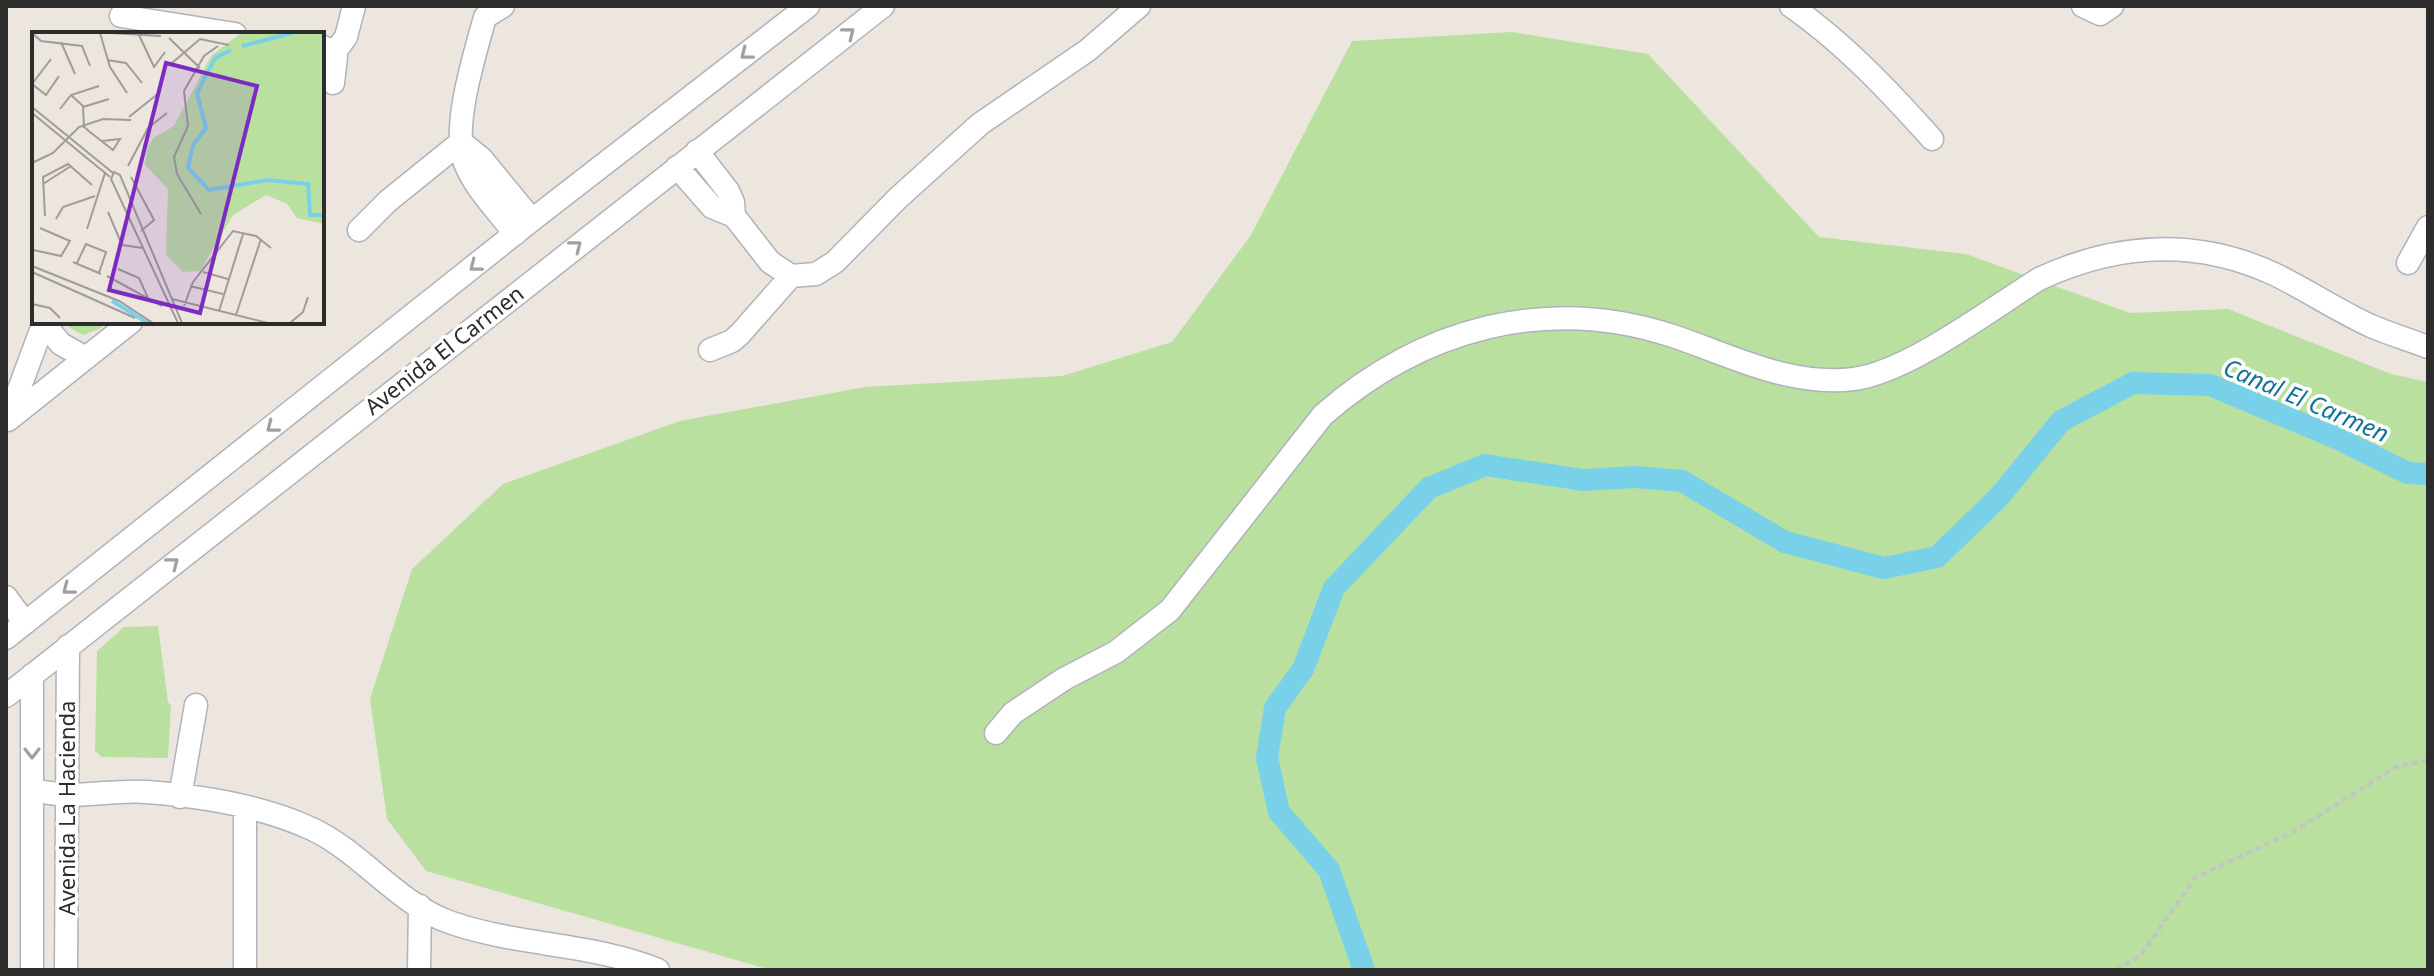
<svg xmlns="http://www.w3.org/2000/svg" width="2434" height="976" viewBox="0 0 2434 976" font-family="'Noto Sans',sans-serif">
<style>
.green{fill:#b9e09f}
.lines{fill:none;stroke-linecap:round;stroke-linejoin:round}
.canal{stroke:#78d1e9;stroke-width:22}
.street-casing{stroke:#b0b2bc;stroke-width:25}
.path{stroke:#c4c4c4;stroke-width:4;stroke-dasharray:6 4;stroke-linecap:butt}
.street{stroke:#fff;stroke-width:22}
.oneway{stroke:#a0a0a0}
.labels{text-anchor:middle;stroke-width:7;stroke-linejoin:round;paint-order:stroke}
.street-label{font-size:22px;fill:#2c2c2c;stroke:#fff}
.water-label{font-size:24px;font-style:italic;fill:#147198;stroke:#fff}
.inset-river{fill:none;stroke:#78d1e9;stroke-width:4}
.inset-road{fill:none;stroke:#a09c97;stroke-width:2}
.view{fill:#7b2cbf;fill-opacity:0.15;stroke:#7b2cbf;stroke-width:4}
.inset-edge{fill:none;stroke:#2c2c2c;stroke-width:4}
</style>
<rect width="100%" height="100%" fill="#ede6df"/>
<path class="green" d="M1512,32L1648,54L1819,237L1966,254L2130,313L2228,309L2391,374L2428,382V970H771L426,871L387,819L370,699L412,569L503,484L680,421L865,387L1062,376L1172,342L1251,235L1352,41Z
M67,322H107L99,329L83,335L70,328Z
M158,626L168,702L171,706L168,758L102,757L95,751L97,651L124,627Z"/>
<g class="lines">
<path class="canal" d="M1364,970L1329,870L1279,812L1267,758L1275,708L1303,669L1334,588L1429,488L1485,465L1583,480L1636,477L1682,481L1785,542L1884,568L1937,557L1999,497L2061,421L2133,383L2210,385L2334,437L2408,473L2428,474"/>
<defs>
<path id="street" d="M503,6L485,17C475,54 451,128 465,163C475,189 499,212 515,234
M1791,6C1844,43 1889,91 1932,139
M2083,6L2100,14L2112,6
M121,16L235,34
M323,47L330,50L336,57L333,83
M334,53L346,37L354,6
M461,142L481,158L532,220
M697,151L728,191L733,202L734,216L770,262L791,276L816,274L835,262L898,198L980,124L1088,50L1139,6
M677,167L712,207L734,216
M359,230L388,201L461,142
M2408,263L2428,227
M43,323L61,344L86,358
M710,350L732,341L740,334L791,276
M8,419L44,322
M8,420L131,322
M6,597L25,623
M6,638L532,220L808,6
M32,675V970
M6,696L883,6
M996,733L1013,713L1064,679L1116,652L1170,610L1323,415C1421,329 1546,294 1673,336C1732,356 1790,387 1854,379C1908,372 1991,309 2039,279C2116,243 2196,238 2274,274C2307,290 2338,311 2371,326C2390,334 2409,340 2428,347
M32,791C44,792 56,794 68,795C94,795 121,790 147,792C201,796 262,806 312,829C363,853 398,905 452,923C519,946 592,943 658,970
M180,797L196,705
M245,807V970
M66,970L68,646
M419,970L420,906"/>
</defs>
<use href="#street" class="street-casing"/>
<path class="path" d="M2116,970L2140,956L2196,877L2293,832L2396,767L2428,760"/>
<use href="#street" class="street"/>
</g>
<defs><path id="oneway-chevron" d="M-2-3.5L2.5 0L-2 3.5" fill="none" stroke-width="1.6" stroke-linecap="round" stroke-linejoin="round" transform="scale(2)"/></defs>
<g class="oneway">
<use href="#oneway-chevron" transform="translate(849 33) rotate(-38)"/>
<use href="#oneway-chevron" transform="translate(746 54) rotate(142)"/>
<use href="#oneway-chevron" transform="translate(576 246) rotate(-38)"/>
<use href="#oneway-chevron" transform="translate(475 266) rotate(142)"/>
<use href="#oneway-chevron" transform="translate(272 427) rotate(142)"/>
<use href="#oneway-chevron" transform="translate(173 563) rotate(-38)"/>
<use href="#oneway-chevron" transform="translate(68 589) rotate(142)"/>
<use href="#oneway-chevron" transform="translate(32 753) rotate(90)"/>
</g>
<g class="labels">
<g class="street-label">
<text transform="translate(444 350) rotate(-38)" y="8">Avenida El Carmen</text>
<text transform="translate(67 808) rotate(-90)" y="8">Avenida La Hacienda</text>
</g>
<g class="water-label">
<text transform="translate(2306 401) rotate(23)" y="8">Canal El Carmen</text>
</g>
</g>
<g transform="translate(32 32)">
<rect width="292" height="292" fill="#ede6df"/>
<path d="M209,1H292V192L265,186L255,172L234,163L201,183L168,239L151,240L134,223L136,157L113,133L115,118L121,106L142,94L179,24Z" fill="#b9e09f"/>
<path class="inset-river" d="M210,14L260,1M199,18L183,26L165,61L174,96L161,113L156,136L177,158L236,148L276,152L278,183H292M80,269L116,291"/>
<path class="inset-road" d="M0,1L9,9L50,14L58,34M68,1L78,35L95,61M79,1L129,4M107,3L122,35L133,20M137,6L168,36M29,10L43,42M75,28L94,31L110,51M140,31L168,7L197,13M0,52L14,63L27,44M0,52L19,27M39,63L51,74L52,96M0,75L81,141M51,75L77,67M28,77L39,63L67,54M0,81L78,145M97,85L127,61M51,94L58,100L81,118L88,107L70,109M0,131L21,121L47,95L71,87L99,88H93M96,134L116,96L135,81M99,145L122,188L109,199M11,152L39,134M76,180L90,213L111,216M169,182L145,142L142,125L156,94L152,59L172,24L186,14M13,184L11,145L36,132L60,153M24,187L31,175L63,164M55,197L73,141M1,218L29,224L38,209L8,196M41,230L69,242M45,231L54,212L74,220L67,241M0,234L87,269L121,291M86,237L107,246L116,266M0,240L103,286M171,240L196,247M75,244L130,274M158,254L191,262M140,267L236,291M0,272L18,276L28,286M152,274L161,250L201,199L224,204L239,216M187,279L211,202M204,283L229,207M146,291L79,147L82,140L88,143L150,291M258,291L271,280L276,265"/>
<path class="view" d="M134,31L225,54L168,281L77,258Z"/>
<rect width="292" height="292" class="inset-edge"/>
</g>
<rect width="2434" height="976" fill="none" stroke="#2c2c2c" stroke-width="16"/>
</svg>
